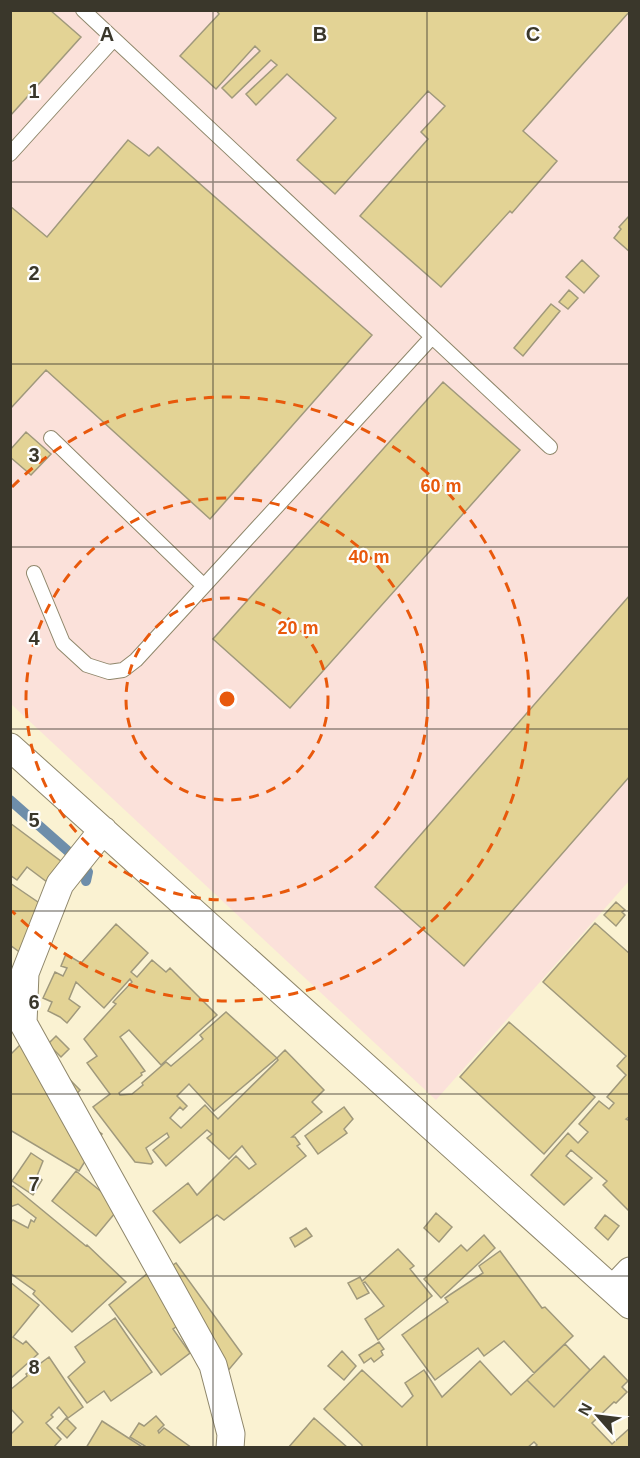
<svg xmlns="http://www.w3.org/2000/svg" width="640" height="1458" viewBox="0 0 640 1458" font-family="Arial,sans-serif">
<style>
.industrial{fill:#fbe1da}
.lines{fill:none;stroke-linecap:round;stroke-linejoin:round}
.stream{stroke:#6e8eaa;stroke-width:10}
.building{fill:#e3d395;stroke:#a0997c;stroke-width:1.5;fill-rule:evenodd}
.lane-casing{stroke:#8f876b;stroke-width:16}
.street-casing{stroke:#8f876b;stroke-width:29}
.lane{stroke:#fff;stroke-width:14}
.street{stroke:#fff;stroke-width:27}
.grid{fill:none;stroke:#3a372b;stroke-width:1.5;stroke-opacity:0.55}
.ring{fill:none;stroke:#e8590c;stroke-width:3;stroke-dasharray:10 8}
.grid-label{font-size:20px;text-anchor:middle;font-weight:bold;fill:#3a372b;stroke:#fefefe;stroke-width:4.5;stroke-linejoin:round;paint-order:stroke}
.centre{fill:#e8590c;stroke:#fefefe;stroke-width:3}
.ring-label{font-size:18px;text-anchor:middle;font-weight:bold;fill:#e8590c;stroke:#fefefe;stroke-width:4.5;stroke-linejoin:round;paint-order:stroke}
</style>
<rect width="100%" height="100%" fill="#faf2d2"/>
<path class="industrial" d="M10,11H629V881L436,1100L11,704Z"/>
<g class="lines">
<path class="stream" d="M10,800L78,860L88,872L86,881"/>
</g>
<path class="building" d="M10,10H50L81,37L10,116Z
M216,10H630V11L523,131L557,161L512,213L510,211L441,287L360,216L428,139L421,132L445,106L428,91L335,194L297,160L336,118L287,74L256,105L246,94L277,65L271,60L232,98L222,88L260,51L255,46L216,89L180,56L219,14Z
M128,140L149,156L158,147L372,335L210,519L46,370L10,409V206L47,237Z
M630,215V252L614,238L621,229L619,227Z
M582,260L599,276L584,293L566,277Z
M569,290L578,298L568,309L559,302Z
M551,304L560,311L523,356L514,348Z
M443,382L520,450L290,708L213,639Z
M26,432L51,454L31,475L10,457V450Z
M630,595V776L464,966L375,887Z
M10,823L62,862L47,882L27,867L17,880L10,875Z
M10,883L54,913L25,956L10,945Z
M616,902L625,910L622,912L625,915L616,926L604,915Z
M595,923L630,954V1116L626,1119L630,1121V1212L603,1185L607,1181L571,1150L566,1156L592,1178L564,1205L531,1175L568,1133L578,1143L588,1132L579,1124L599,1101L609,1109L614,1103L607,1097L626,1075L617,1066L626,1056L543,982Z
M116,924L148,953L131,972L137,977L152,960L166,972L170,968L217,1015L161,1065L129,1030L120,1037L145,1071L141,1073L142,1075L119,1093L120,1095L132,1094L143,1085L142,1083L166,1062L171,1066L203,1039L200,1035L226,1012L277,1058L285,1050L324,1090L312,1102L322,1112L292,1137H295L300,1144L297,1146L306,1156L224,1220L217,1215L180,1243L153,1211L188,1183L197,1195L236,1156L249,1169L256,1164L242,1146L229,1159L207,1138L212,1134L207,1130L166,1166L153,1150L169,1137L167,1133L146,1148L153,1162L151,1164L135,1162L93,1107L110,1094L87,1063L97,1056L84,1039L116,1004L113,1002L132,982L130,979L104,1008L76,982L69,999L80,1007L67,1023L60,1017L48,1011L52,1002L43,998L55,972L63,976L67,968L61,966L66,954L81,963ZM277,1058L278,1060L218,1119L205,1105L181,1128L170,1118L180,1107L183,1110L187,1106L177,1096L189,1084L214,1111Z
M509,1022L595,1097L544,1154L460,1077Z
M56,1036L69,1049L61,1057L48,1044Z
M28,1037L80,1090L65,1107L102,1134L79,1171L10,1130V1055Z
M344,1107L353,1119L344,1129L347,1133L318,1154L305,1136Z
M31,1153L43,1161L37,1176L42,1180L33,1195L12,1181Z
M76,1171L120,1207L96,1236L52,1201Z
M13,1186L86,1246L87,1245L126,1282L72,1332L33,1294L35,1291L10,1273V1223L13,1220L28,1228L31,1220L34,1222L36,1218L18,1204L10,1207V1187Z
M436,1213L452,1227L439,1242L424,1228Z
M605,1215L619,1226L608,1240L595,1228Z
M306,1228L312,1236L295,1247L290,1238Z
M484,1235L495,1248L441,1298L424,1279L461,1245L467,1251Z
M398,1249L414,1266L410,1269L432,1296L378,1340L365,1319L384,1306L365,1282L363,1283L369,1293L357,1299L348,1283L360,1277L362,1281Z
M500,1251L542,1308L545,1307L573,1336L534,1373L504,1341L484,1356L478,1348L435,1380L402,1335L448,1302L445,1298L483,1273L479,1266Z
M176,1263L242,1354L226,1373L173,1265Z
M159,1264L203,1339L188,1348L176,1327L173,1329L190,1353L161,1375L109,1305Z
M10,1282L39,1305L13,1337L23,1344L26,1341L38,1354L12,1377L10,1376Z
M115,1318L152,1372L111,1401L104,1391L87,1403L68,1377L85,1362L75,1347Z
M379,1342L384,1349L381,1351L383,1355L374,1362L371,1358L364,1363L359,1355Z
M565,1344L590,1370L554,1407L527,1380Z
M342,1351L356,1366L344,1380L328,1366Z
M604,1356L628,1381L622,1387L627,1392L616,1403L614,1402L592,1423L612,1444L630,1428V1448H534L537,1445L534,1442L527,1448H362V1445L324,1409L362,1370L402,1407L413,1396L405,1383L424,1370L442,1397L480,1361L511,1395L527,1380L554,1407Z
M49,1357L83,1407L68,1418L59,1407L51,1415L53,1417L46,1423L61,1439L53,1448H10V1435L23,1422L10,1408V1390L27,1376L26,1374Z
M156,1416L164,1425L158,1431L159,1433L164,1428L192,1448H148L130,1437L139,1423L144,1426Z
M66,1418L76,1428L67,1438L57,1428Z
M314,1418L348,1448H288Z
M102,1421L144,1448H86Z"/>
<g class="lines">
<defs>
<path id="lane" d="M83,10L550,447
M10,154L113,40
M51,438L204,586L432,337
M34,573L63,643L87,665L109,672L123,670L136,660L204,586"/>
<path id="street" d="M10,747L630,1305
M103,830L60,884L25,973L23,1023L213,1365L231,1434L230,1448
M613,1289L630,1271"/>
</defs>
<use href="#lane" class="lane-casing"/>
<use href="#street" class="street-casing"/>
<use href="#lane" class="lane"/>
<use href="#street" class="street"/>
</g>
<path class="grid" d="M213,10V1448M427,10V1448M10,182H630M10,364H630M10,547H630M10,729H630M10,911H630M10,1094H630M10,1276H630"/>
<g class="ring">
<circle cx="227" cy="699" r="101"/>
<circle cx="227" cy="699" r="201"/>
<path d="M12 487A302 302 0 1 1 12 911"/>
</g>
<g class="grid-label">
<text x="107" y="41">A</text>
<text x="320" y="41">B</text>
<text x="533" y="41">C</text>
<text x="34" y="98">1</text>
<text x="34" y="280">2</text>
<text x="34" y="462">3</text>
<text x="34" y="645">4</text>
<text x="34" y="827">5</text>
<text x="34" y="1009">6</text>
<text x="34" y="1191">7</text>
<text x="34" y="1374">8</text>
</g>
<circle cx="227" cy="699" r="9" class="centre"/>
<g class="ring-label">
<text x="441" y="492">60 m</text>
<text x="369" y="563">40 m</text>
<text x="298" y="634">20 m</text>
</g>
<rect width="640" height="1458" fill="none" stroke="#3a372b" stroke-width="24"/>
<g transform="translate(598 1416) rotate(298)" stroke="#fefefe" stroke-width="4.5" paint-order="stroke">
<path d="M0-4.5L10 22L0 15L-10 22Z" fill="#3a372b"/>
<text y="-9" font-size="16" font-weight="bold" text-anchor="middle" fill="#3a372b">N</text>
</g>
</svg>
